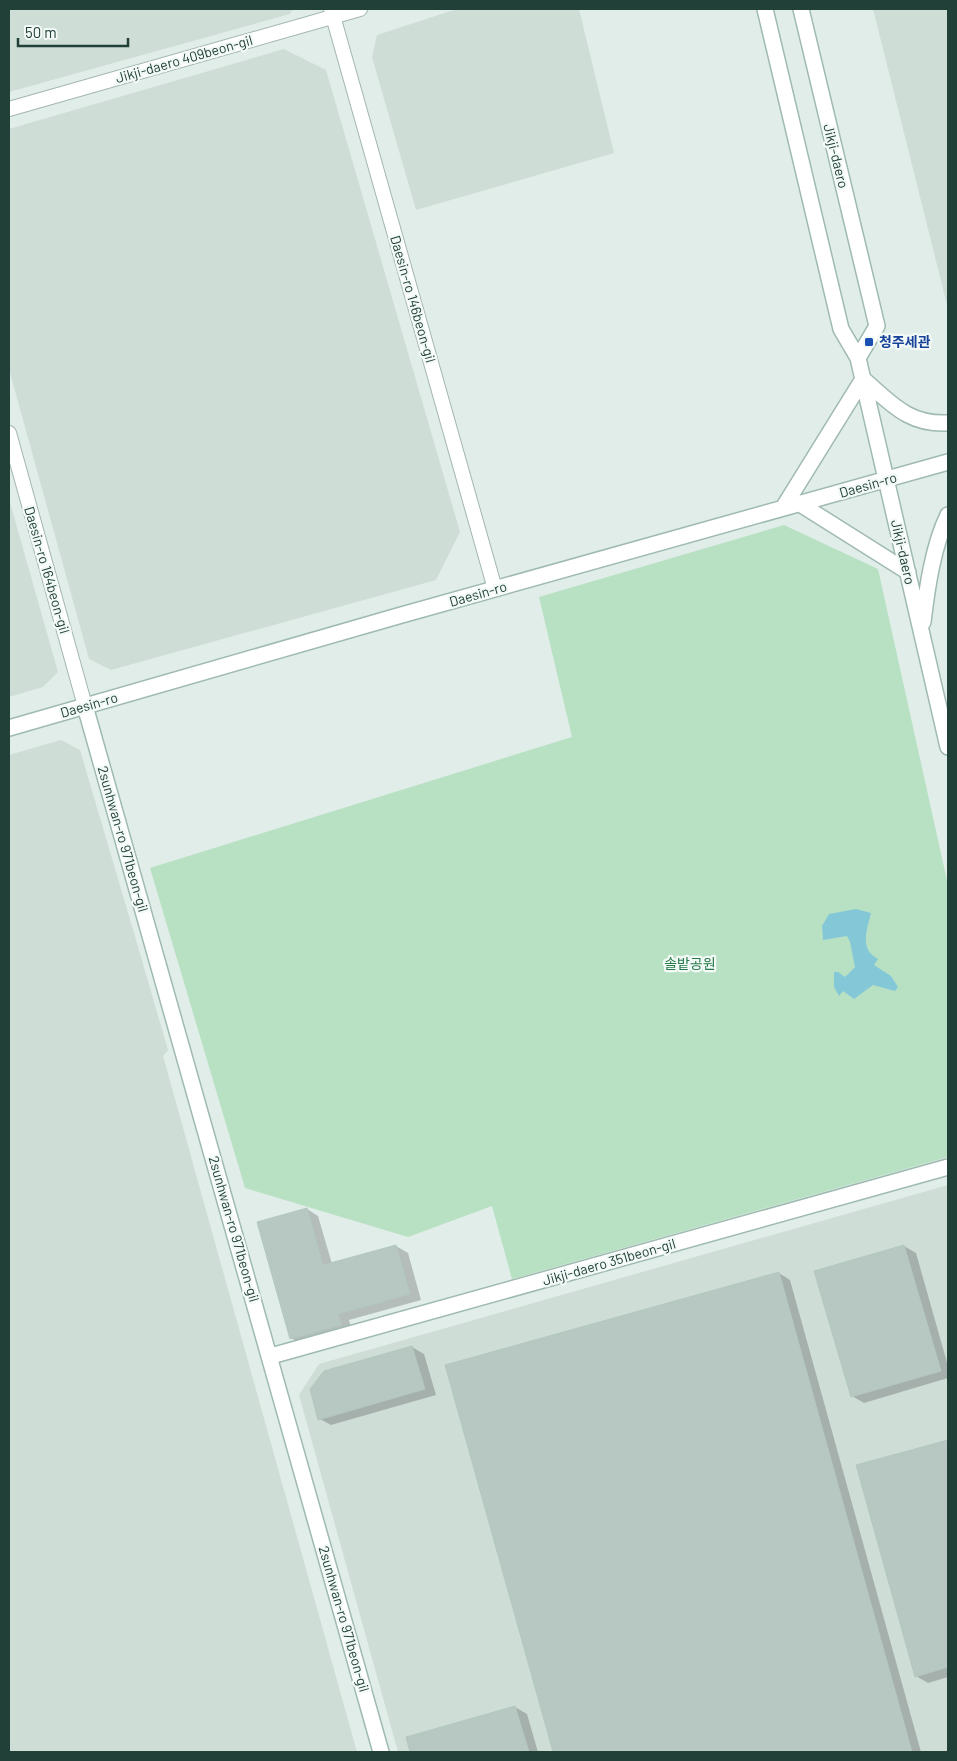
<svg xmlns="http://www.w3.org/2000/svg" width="957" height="1761" viewBox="0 0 957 1761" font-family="Barlow,'Noto Sans KR',sans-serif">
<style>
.built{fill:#cfddd7}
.green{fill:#b8e1c4}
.water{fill:#84c8d8}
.shadow{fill:#0003}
.building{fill:#b6c8c1;stroke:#b3c8c0}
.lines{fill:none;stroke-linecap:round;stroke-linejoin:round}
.street-casing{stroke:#a3b6b0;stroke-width:16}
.secondary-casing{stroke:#9fbab1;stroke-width:18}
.street{stroke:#fff;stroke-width:14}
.secondary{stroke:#fff;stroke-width:15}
.transit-dot{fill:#1a4fb4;stroke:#f2f9f6;stroke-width:2}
.labels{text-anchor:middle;stroke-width:4.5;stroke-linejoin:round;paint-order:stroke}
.street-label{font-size:14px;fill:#204038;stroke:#f2f9f6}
.transit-label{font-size:14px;font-weight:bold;fill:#164399;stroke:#f2f9f6;text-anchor:start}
.park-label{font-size:14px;fill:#267b49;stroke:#f2f9f6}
</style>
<rect width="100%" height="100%" fill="#e1ede8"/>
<path class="built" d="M9,9H293L290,14L9,92Z
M457,9H579L614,153L416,210L372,57L377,35Z
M873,9H948V309Z
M284,49L326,70L460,532L436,580L111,670L89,659L9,369V129Z
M9,499L58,672L43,687L9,697Z
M61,740L80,750L134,933L168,1050L163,1056L357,1752H9V755Z
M948,1185V1752H398L299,1395L319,1364Z"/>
<path class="green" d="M784,525L878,569L948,885V1157L512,1279L492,1206L408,1237L245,1188L150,868L572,737L539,597Z"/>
<path class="water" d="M856,909L871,913C867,930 859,949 878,959L874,965L891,976L898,987L895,991L873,985L854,999L843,991L839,996L834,987V972H838L845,977L855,967L850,942L847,936L823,940L822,926L829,914Z"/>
<path class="shadow" d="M307,1209L318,1216L332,1264L396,1246L408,1253L421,1300L349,1320L352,1331L303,1345L291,1338Z
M904,1246L916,1253L948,1366V1378L864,1403L852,1396Z
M779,1273L790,1280L921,1752H554L446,1366Z
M412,1347L424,1354L436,1395L331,1425L320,1419Z
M948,1441V1677L928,1683L916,1676L858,1466Z
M515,1707L527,1714L538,1752H411L407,1738Z"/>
<path class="building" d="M307,1208L323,1265L396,1245L410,1294L338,1314L341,1325L290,1339L257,1222Z
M904,1245L941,1371L851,1397L814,1271Z
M779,1272L912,1752H553L445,1365Z
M412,1346L425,1389L318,1420L310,1389L324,1371Z
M948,1440V1667L915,1677L856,1465Z
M515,1706L529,1752H410L406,1737Z"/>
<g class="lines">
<defs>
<path id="street" d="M331,9L495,589
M9,109L360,9
M9,433L85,706"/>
<path id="secondary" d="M765,9L841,329L858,358L948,747
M801,9L877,326L858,358
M863,379C891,403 908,425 948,423
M800,504L908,572
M783,508L863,379
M923,622C927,588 933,546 948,515
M85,706L381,1752
M9,728L398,616L948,462
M271,1356L948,1167"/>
</defs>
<use href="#street" class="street-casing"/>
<use href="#secondary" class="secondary-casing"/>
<use href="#street" class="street"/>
<use href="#secondary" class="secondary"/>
</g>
<rect class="transit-dot" x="864" y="337" width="10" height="10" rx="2.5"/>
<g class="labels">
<g class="street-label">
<text transform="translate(184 59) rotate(-16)" y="5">Jikji-daero 409beon-gil</text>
<text transform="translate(836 156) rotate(76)" y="5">Jikji-daero</text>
<text transform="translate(413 299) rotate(74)" y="5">Daesin-ro 146beon-gil</text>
<text transform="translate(868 485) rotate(-16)" y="5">Daesin-ro</text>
<text transform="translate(903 552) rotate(77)" y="5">Jikji-daero</text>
<text transform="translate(47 570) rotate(74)" y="5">Daesin-ro 164beon-gil</text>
<text transform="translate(478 594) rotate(-16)" y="5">Daesin-ro</text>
<text transform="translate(89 705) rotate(-16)" y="5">Daesin-ro</text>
<text transform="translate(123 839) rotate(74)" y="5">2sunhwan-ro 971beon-gil</text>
<text transform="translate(234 1229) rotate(74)" y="5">2sunhwan-ro 971beon-gil</text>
<text transform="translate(609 1262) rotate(-16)" y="5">Jikji-daero 351beon-gil</text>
<text transform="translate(344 1619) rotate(74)" y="5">2sunhwan-ro 971beon-gil</text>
</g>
<g class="transit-label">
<text x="879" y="347">청주세관</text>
</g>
<g class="park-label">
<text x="690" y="969">솔밭공원</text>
</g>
</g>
<rect width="957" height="1761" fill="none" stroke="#204038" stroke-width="20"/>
<path d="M18 38v8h110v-8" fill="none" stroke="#204038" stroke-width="2.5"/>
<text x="25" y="38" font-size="15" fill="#204038" stroke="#f2f9f6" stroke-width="4" paint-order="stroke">50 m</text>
</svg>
